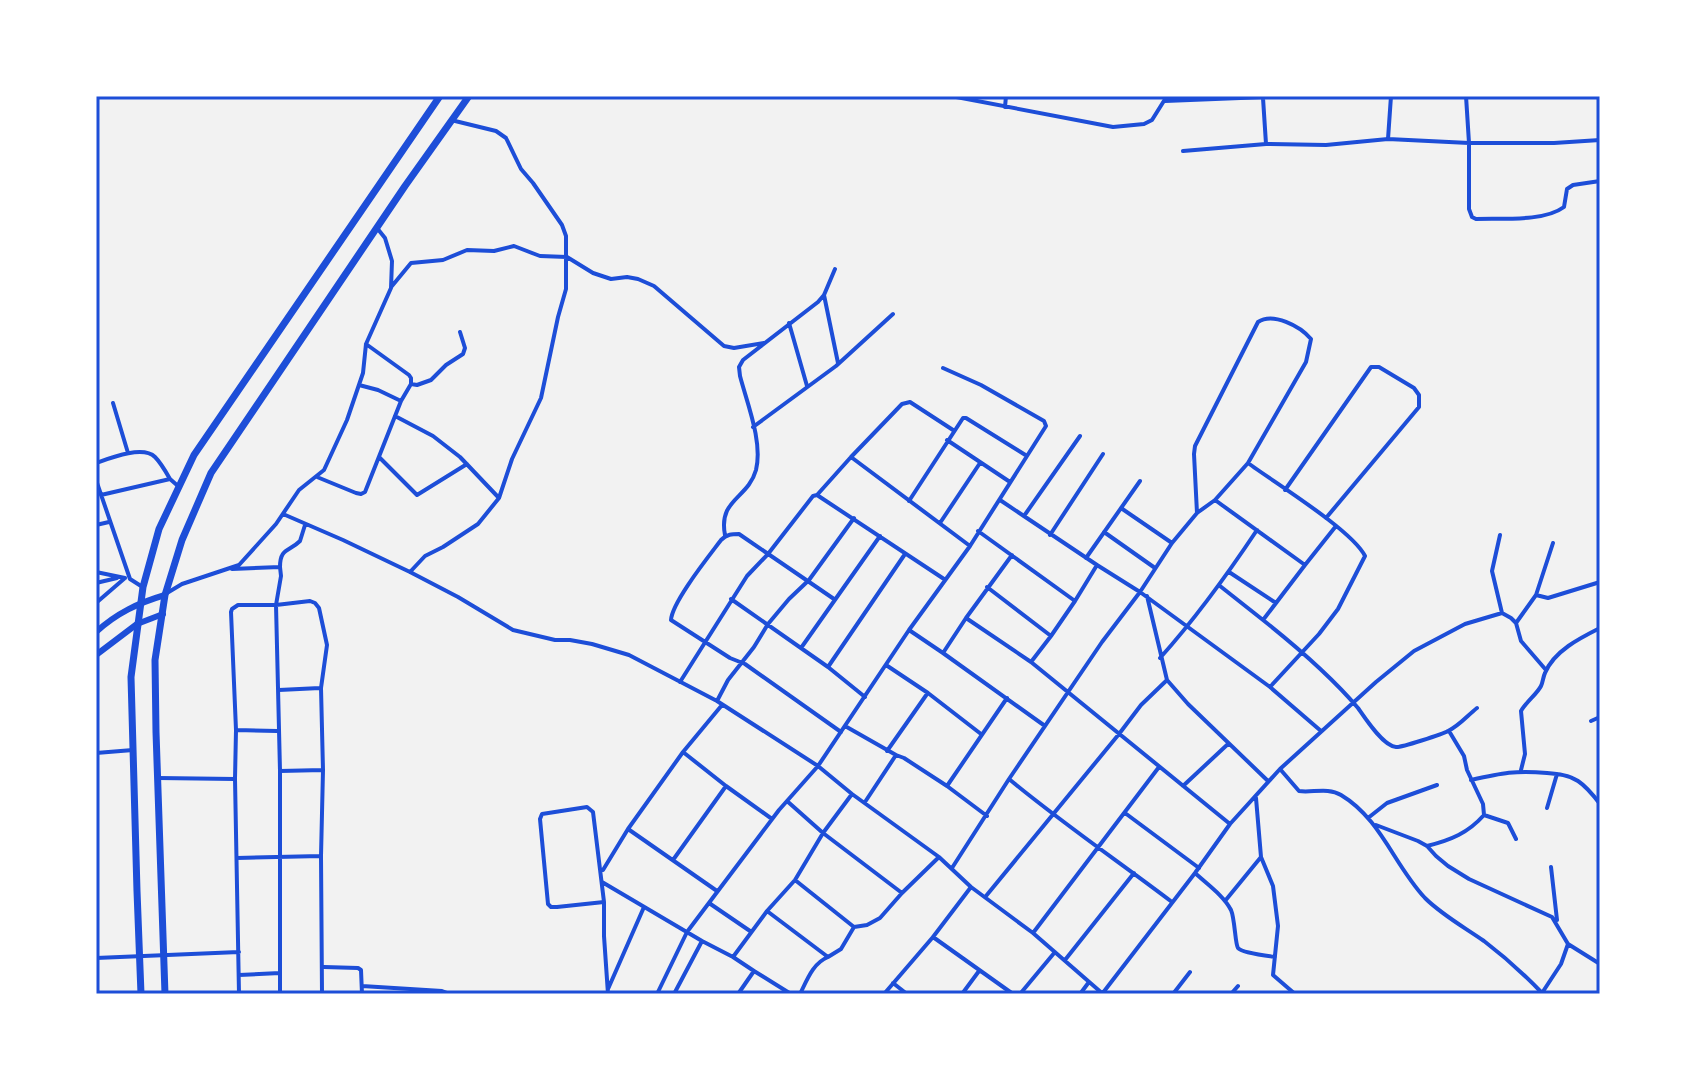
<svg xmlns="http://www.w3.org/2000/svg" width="1696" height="1090" viewBox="0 0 1696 1090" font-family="'IBM Plex Sans',sans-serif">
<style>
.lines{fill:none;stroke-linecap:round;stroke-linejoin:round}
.minor{stroke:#1d4ed8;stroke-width:4}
.tertiary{stroke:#1d4ed8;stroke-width:6}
.primary{stroke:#1d4ed8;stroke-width:7}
.neatline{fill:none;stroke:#1d4ed8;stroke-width:3}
</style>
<rect width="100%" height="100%" fill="#f2f2f2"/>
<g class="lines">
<path class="minor" d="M951,96L1113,127L1144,124L1152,120L1167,96
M1466,96L1469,143V209L1472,217L1476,219C1501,218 1544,222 1564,207L1567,189L1573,185L1600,181
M1263,98L1266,144
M1165,101L1292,96
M1005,107L1006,96
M1388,139L1391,96
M1183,151L1266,144L1326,145L1388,139L1469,143H1554L1600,140
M392,286L411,263L443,260L467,250L494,251L514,246L540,256L567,257L593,273L611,279L627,277L638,279L654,286L724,346L734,348L764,343
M824,295L838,363
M789,323L807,386
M411,384L417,385L431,380L446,365L463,354L465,348L460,332
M359,385L378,390L401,401
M113,403L128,453
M395,416L433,436L460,457L499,498
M753,427L836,366L893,314
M947,440L1010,482
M379,457L417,495L467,464
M851,457L970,546
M96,463C110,458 143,445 155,457C161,463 166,472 170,479
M317,477L356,493L361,494L365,492L401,401L411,384V378L409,375L366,344
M96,480L130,579L141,586
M1285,490L1371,367H1379L1414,388L1419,395V407L1326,518
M101,495L170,479L178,486
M817,495L944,579
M1000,500L1097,565
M1215,500L1305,565L1263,620L1220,586
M909,501L963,418H966L1027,456
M1121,508L1172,543
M283,514L343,540L410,572L458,597L513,630L555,640H570L592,644L629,655L717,701L818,766L909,630L943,653L966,618L1031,662L1230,824L1195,873L1102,994
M1024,516L1080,436
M940,523L980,463
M96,525L109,522
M978,531L1075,601L1051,636L1031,662
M1104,532L1155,568
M725,535C718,499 748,499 756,470C763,442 747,403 740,376L739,367L743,360L818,302L824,295L835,269
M1050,535L1103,454
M1500,535L1492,571L1502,613
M1086,558L1140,481
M1305,565L1336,526
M280,567C280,548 289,552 300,541L305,525
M232,569L280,567L281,576L276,605L280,771V994
M96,572L125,578
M410,572L425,556L443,547L478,524L499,498L512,459L541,398L558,317L566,289V236L562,225L533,183L521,169L506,138L496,131L451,120
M1229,572L1276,603
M96,583L117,578
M987,587L1051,636
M167,593L182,584L239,565L276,524L299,490L324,470L347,420L363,373L366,344L391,288L392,261L385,238L377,228
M1536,595L1548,598L1600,582
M1147,596L1167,680L1188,704L1268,781
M731,599L828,667L865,697
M834,599L739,534C732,534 727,534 721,540C709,556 672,602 671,620L730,658L745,664L841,732
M1075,601L1097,565L1140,592L1270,687L1319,634L1338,609L1365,556C1352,530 1275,483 1248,463
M96,603L125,578
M966,618L1012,555
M1263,620C1297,647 1330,675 1358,708C1365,718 1383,746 1396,747C1400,748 1443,734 1448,731C1459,726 1468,715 1477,708
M1516,623L1536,595L1553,543
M909,630L970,546L1046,426L1044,421L981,385L943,368
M801,648L880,536
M943,653L1045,726
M1160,658C1196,618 1227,575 1257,530
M886,665L928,693L981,734
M828,667L905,554
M680,682L747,576L768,554L813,496L817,495L851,457L902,404L910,402L953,430
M1270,687L1321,731
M279,690L320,688
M717,701L728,680L754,647L768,624L789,599L809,580L854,518
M1591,721L1600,717
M845,726L896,755L865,802
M236,730L277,731
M887,751L927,694
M683,752L722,705
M96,753L133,750
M896,755L904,758L947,786
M1280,769L1299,791C1312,793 1328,787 1341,795C1381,819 1394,865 1425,898C1442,915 1464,927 1484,941C1505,957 1525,975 1543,994
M1521,770L1525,754L1521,711C1526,702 1537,694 1541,686C1543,682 1543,677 1545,673C1554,651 1580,638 1600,628
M280,771L323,770
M158,778L235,779
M1471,780C1502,773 1516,770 1547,773C1558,774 1569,775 1578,781C1587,787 1594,796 1600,804
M1183,786L1228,744
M1256,798L1261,857L1273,886L1278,926L1273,975L1295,994
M787,801L823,833L902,893
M1547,808L1557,774
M1125,813L1199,868
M1484,815L1508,823L1516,839
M987,816L947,786L1007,698
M1368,818L1387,803L1437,785
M1230,824L1280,769L1376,682L1414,651L1465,624L1502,613L1511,618L1516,623L1521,641L1546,670
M1376,825L1418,841L1427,846L1436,856L1448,866L1469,879L1552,917L1568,944L1600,964
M628,829L717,891
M1427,846C1451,840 1468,833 1484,815L1483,804L1467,770L1464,756L1449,731
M237,858L321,856
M673,860L726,786L772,819
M1551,867L1557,920
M952,868L1009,779
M603,870L628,829L683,752L726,786
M1195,873C1207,884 1224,896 1231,910C1235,919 1235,944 1238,948C1242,953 1268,956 1275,957
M795,880L854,927L867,925L880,918L902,893L939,857
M602,882L702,941L733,957L754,971
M986,896L1119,734L1141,705L1167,680
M1225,901L1261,857
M604,902L557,907H551L548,904L540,819L542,814L587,807L593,812L604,902V936L608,994
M1172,902C1118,861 1062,823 1009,779L1102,642L1140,592L1172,543L1197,513L1215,500L1248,463L1306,362L1311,339C1300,326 1273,312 1258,322L1195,446L1194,454L1197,513
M709,903L750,931
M767,911L828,957C813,963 807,980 800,994
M1033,933L1159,767
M933,937L1013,994
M733,957L767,911L795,880L823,833L852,794
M828,957L841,949L854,927
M96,958L239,952
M1065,960L1134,873
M324,967L358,968L361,970L362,994
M239,975L280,973
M893,983L907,994
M362,986L442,991L450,994
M608,989L644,907
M1542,993L1561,964L1568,944
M239,994L235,779L236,730L231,612L232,609L238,605H276L310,601L315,603L319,608L327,645L321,688L323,770L321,856L322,994
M657,994L687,932L779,810L818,766L852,794L939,857L971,887L1033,933L1103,994
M674,994L702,941
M738,994L754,971L791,994
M884,994L933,937L971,887
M962,994L979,971
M1020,994L1055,952
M1080,994L1089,982
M1173,994L1190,972
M1231,994L1238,986"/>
<path class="tertiary" d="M96,632C117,613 138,603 165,595
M96,655L137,624L163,614"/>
<path class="primary" d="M141,994L137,891L131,677L143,587L159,529L194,455L440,96
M165,994L156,732L155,660L165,595L182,540L211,473L405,186L469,96
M1599,994H1600"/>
</g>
<rect width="1696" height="1090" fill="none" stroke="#ffffff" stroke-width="196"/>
<rect x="98" y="98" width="1500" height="894" class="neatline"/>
</svg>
